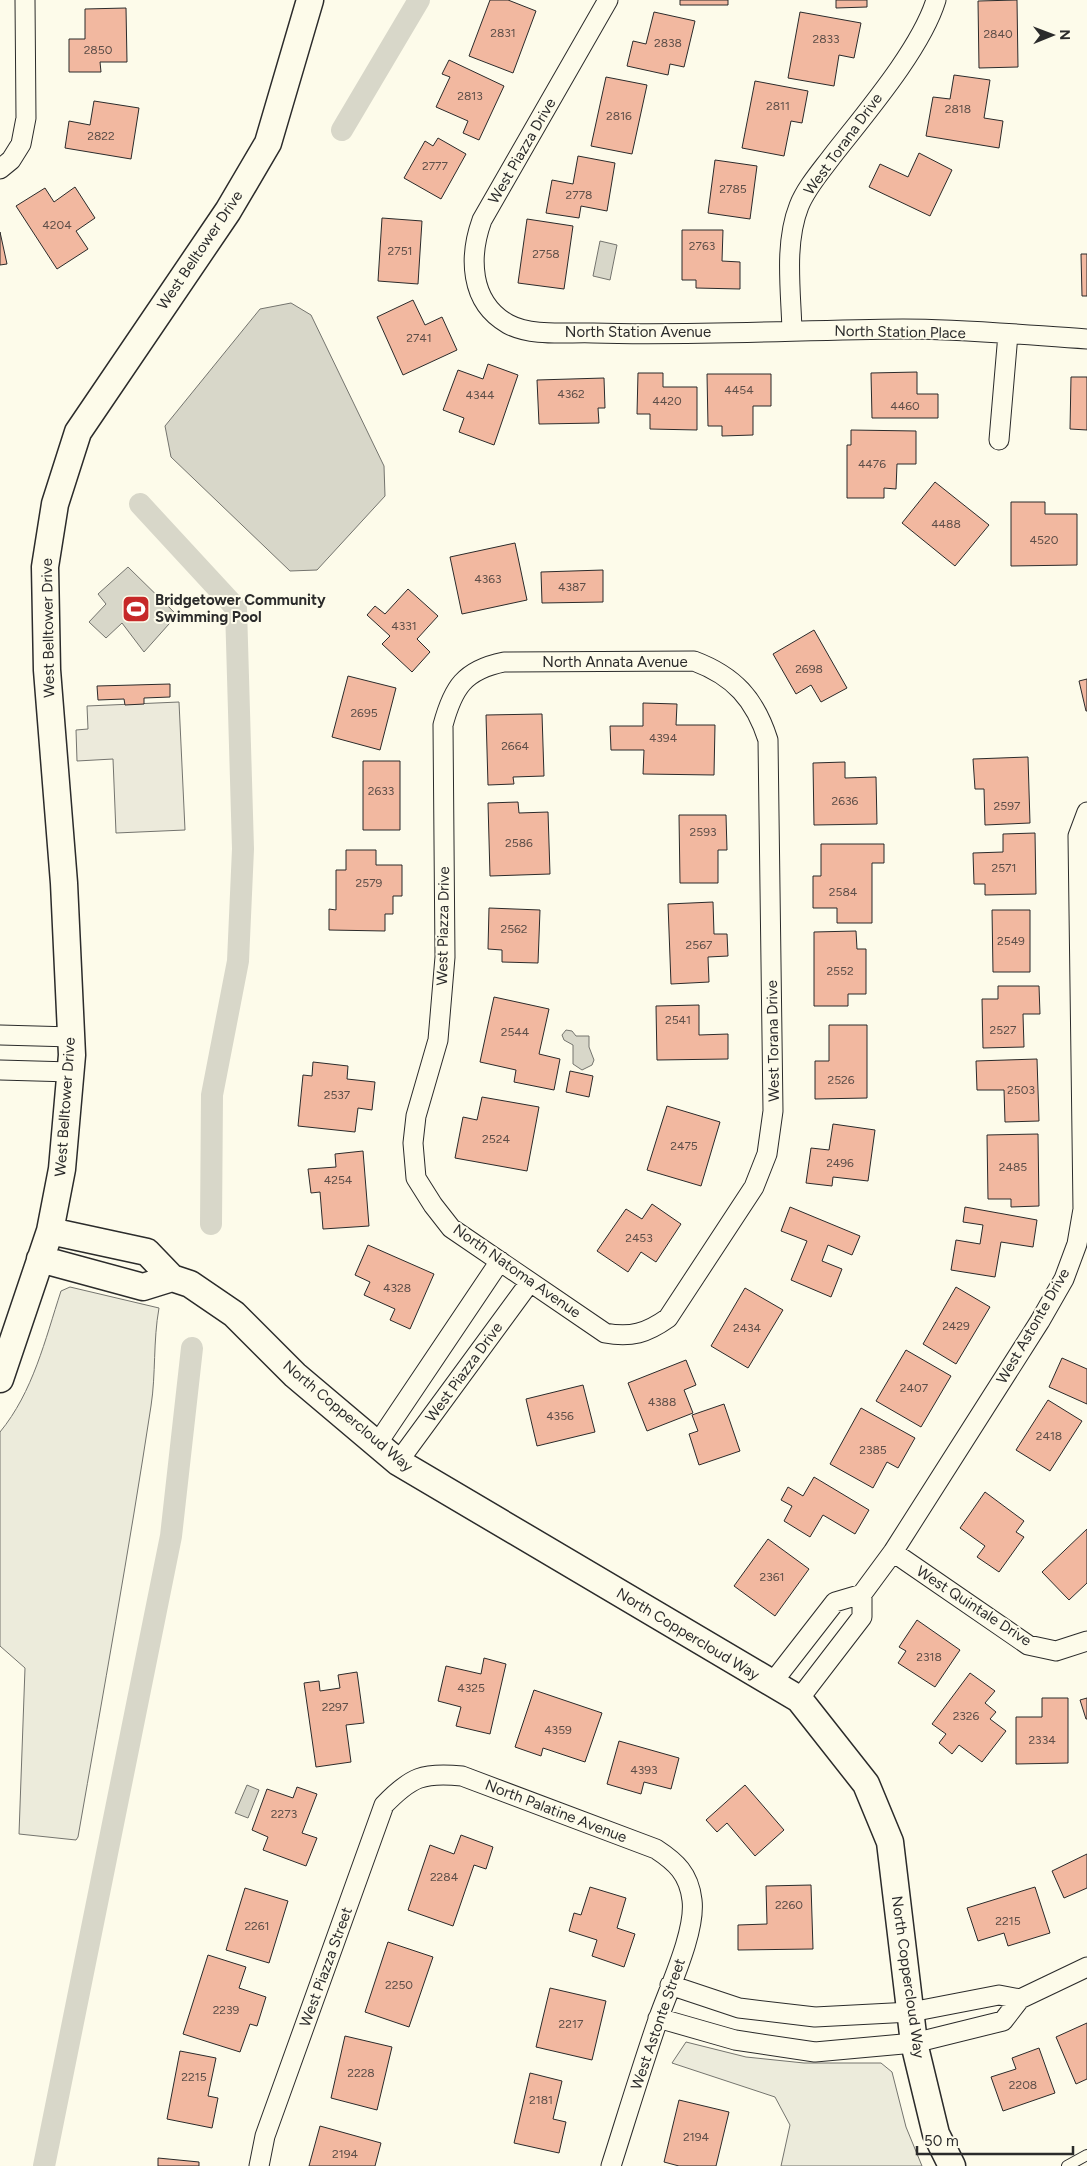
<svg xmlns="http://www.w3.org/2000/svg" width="1087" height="2166" viewBox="0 0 1087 2166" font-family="Figtree,sans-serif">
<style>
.green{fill:#ecebdb;stroke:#74746e}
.parking{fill:#eceadb;stroke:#74746e}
.water{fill:#d8d7c9;stroke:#74746e}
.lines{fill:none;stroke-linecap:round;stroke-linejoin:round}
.canal{stroke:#d8d7c9;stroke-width:22}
.building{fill:#f2b8a0;stroke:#2b2b2b}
.lane-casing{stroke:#2b2b2b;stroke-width:12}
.street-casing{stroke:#2b2b2b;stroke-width:21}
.secondary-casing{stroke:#2b2b2b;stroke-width:29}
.lane{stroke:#fdfbea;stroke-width:10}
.street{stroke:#fdfbea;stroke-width:19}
.secondary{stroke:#fdfbea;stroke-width:26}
.labels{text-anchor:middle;stroke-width:4;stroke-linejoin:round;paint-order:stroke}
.number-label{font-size:12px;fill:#5d4e48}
.street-label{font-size:15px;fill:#2b2b2b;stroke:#fdfbea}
.poi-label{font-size:15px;font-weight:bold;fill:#2b2b2b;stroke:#fdfbea;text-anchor:start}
</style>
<rect width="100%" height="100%" fill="#fdfbea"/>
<path class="green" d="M70,1287L159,1308C153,1341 156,1374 151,1406C129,1550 103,1694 78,1837L76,1840L19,1834L25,1668L0,1646V1432C33,1392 45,1340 61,1291Z
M686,2042L746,2057L804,2063H881L892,2072L906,2127L922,2166H781L790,2125L775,2097L672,2063Z"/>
<path class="parking" d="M179,702L185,830L116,833L113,759L77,761L76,730L88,729L87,706Z"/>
<path class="water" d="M600,241L617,245L610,280L593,276Z
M291,303L311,315L384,466L385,496L317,570L290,571L171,457L165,426L260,309Z
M128,567L177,615L144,652L122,623L106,638L89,622L106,604L98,594Z
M566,1030L572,1031L576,1036H589V1047L594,1060L592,1065L582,1070L573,1064V1045L564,1040L562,1035Z
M247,1785L259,1790L248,1818L235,1813Z"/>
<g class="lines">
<path class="canal" d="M342,130L419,0
M140,504L236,608L243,849L238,961L212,1095L211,1224
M44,2166L171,1536L192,1348"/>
</g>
<path class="building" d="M490,0H508L536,11L513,73L469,56Z
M680,0H728V5H680Z
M836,0H867V7L836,8Z
M1017,0L1018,67L979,68L978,1Z
M126,8L127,62H100L101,72H69V39H85V9Z
M654,12L695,21L684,67L670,64L668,75L627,66L633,41L646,44Z
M800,12L861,23L854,58L839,55L834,86L788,78Z
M449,60L504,86L479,140L463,133L468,121L436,107L450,77L442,74Z
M954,75L990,80L984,118L1003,121L999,148L926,136L933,97L950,99Z
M606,77L647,85L632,154L591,146Z
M755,81L808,91L802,123L791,121L784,156L742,148Z
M94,101L139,108L131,159L65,148L69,121L90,125Z
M438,138L466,154L441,199L404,178L425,141L433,146Z
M919,153L952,170L930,216L869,187L880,164L908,177Z
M578,156L615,163L607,211L581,206L579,218L546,213L552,180L573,184Z
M715,160L757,166L750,219L708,213Z
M75,187L95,218L76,231L88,249L57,269L16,206L45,188L54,202Z
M382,218L422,221L418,284L378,281Z
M527,219L573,226L564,289L518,283Z
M682,230H723L722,261L740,262V289L696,288V280H682Z
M0,232L7,264L0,265Z
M1081,254H1087V296H1082Z
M413,300L425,325L442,317L457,350L403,375L377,317Z
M488,364L518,375L494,445L459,432L464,418L443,410L458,370L483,379Z
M917,372V394H938V418H872L871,373Z
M638,373H663V387H697V430L650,429V414H637Z
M707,374H771V406H753V435L722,436V426H708Z
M1071,377H1087V430L1070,429Z
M604,378L605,408H598L599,423L539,424L537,380Z
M851,430L916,431V464H897L896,489L884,488V498H847V445H851Z
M935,482L989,525L955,566L902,523Z
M1011,502H1045V514H1077V565L1011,566Z
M515,543L527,600L462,614L450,557Z
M603,570V602L542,603L541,572Z
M408,589L438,616L417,639L430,652L412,672L382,644L390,636L367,615L375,606L385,614Z
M814,630L847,688L821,702L811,685L796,694L773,654Z
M348,676L396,688L380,750L332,737Z
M1087,679V711H1086L1079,681Z
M170,684V697L144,698V704L125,705L124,699L98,700L97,686Z
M643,703L677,704L676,725H715L714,775L643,774L644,750H611L610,726H643Z
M542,714L544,776L513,777L514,784L488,785L486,715Z
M1028,757L1030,823L985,825L984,789H975L973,759Z
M363,761H400V830H363Z
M845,762V778L876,777L877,824L814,825L813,763Z
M518,802L519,813L548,812L550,874L490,876L488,803Z
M679,815H726L727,850H718V883H680Z
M1035,833L1036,894L985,895V884H974L973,853L1003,852V834Z
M821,844H884V863H872V923H837V908H813V876H821Z
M346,850H376V865H402V896H393V914H385V931L329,930V909L336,910V870H346Z
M713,902L714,934H727L728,956L708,957L709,982L671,984L668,904Z
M489,908L540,910L538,963L502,962V950L488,949Z
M992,910H1030V972H993Z
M856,931L857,949H866V994H848V1006H814V932Z
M998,986H1039L1040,1014H1023L1024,1047L983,1048L982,999H998Z
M494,997L549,1009L539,1054L560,1059L554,1090L514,1082L516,1070L480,1062Z
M699,1005V1035L728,1034V1059L657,1060L656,1006Z
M829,1025H867V1098L815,1099V1061H829Z
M1037,1059L1039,1121L1005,1122L1004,1090H977L976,1061Z
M313,1062L348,1066L347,1079L375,1082L372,1110L358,1108L355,1132L298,1126L303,1075L312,1076Z
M570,1071L593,1076L589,1097L566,1092Z
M482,1097L539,1107L527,1171L455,1158L463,1117L477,1120Z
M667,1106L720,1122L701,1186L647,1170Z
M833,1124L875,1130L868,1181L833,1177L832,1186L806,1183L811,1148L829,1150Z
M1038,1134L1039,1206L1011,1207V1199H988L987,1135Z
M363,1151L369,1226L323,1229L320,1192L311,1193L308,1169L336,1167L335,1154Z
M652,1204L681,1224L656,1262L641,1252L628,1272L597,1251L626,1209L642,1219Z
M790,1207L860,1236L852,1255L828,1245L822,1261L842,1269L831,1297L791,1280L807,1241L781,1231Z
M965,1207L1037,1220L1033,1247L1001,1242L995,1277L951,1270L956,1240L980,1244L983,1225L963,1222Z
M368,1245L434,1274L410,1329L390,1320L395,1309L364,1295L370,1282L355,1275Z
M956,1287L990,1307L956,1364L923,1344Z
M745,1288L783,1310L748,1368L711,1346Z
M906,1350L951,1376L921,1427L876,1401Z
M1062,1358L1087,1369V1404L1049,1387Z
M686,1360L696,1385L684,1390L693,1413L647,1431L628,1383Z
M583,1385L595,1432L537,1446L526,1399Z
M1048,1400L1082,1421L1050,1471L1016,1450Z
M724,1404L740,1451L699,1465L689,1434L698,1431L692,1415Z
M861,1408L915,1438L898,1468L887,1462L873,1488L830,1464Z
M814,1477L869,1510L855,1534L823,1515L810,1537L784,1521L792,1506L781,1500L788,1487L803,1496Z
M985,1492L1024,1521L1016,1532L1024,1537L999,1572L977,1557L985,1546L960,1528Z
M1087,1529V1583L1069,1600L1042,1572Z
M768,1539L809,1569L775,1616L734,1586Z
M917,1620L960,1650L935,1687L898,1663L906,1651L899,1647Z
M484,1658L506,1664L490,1734L456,1726L461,1707L438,1701L446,1666L481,1674Z
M357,1672L364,1723L346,1725L351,1762L316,1767L304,1683L319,1681L320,1691L340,1688L338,1675Z
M970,1673L995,1691L985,1703L996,1712L990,1719L1006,1731L982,1762L959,1745L952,1754L939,1743L946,1734L932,1724Z
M534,1690L602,1713L585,1762L543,1748L541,1756L515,1747Z
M1042,1698H1068V1763L1016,1764V1717H1042Z
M1087,1698V1719H1086L1080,1700Z
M619,1741L679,1758L671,1789L644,1782L641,1794L607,1784Z
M745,1785L784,1830L755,1856L727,1823L717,1832L706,1820Z
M297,1787L317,1794L302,1833L317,1838L306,1866L263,1850L268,1837L252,1830L267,1789L293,1798Z
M461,1835L493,1847L486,1869L474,1865L453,1926L408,1910L430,1845L454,1854Z
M1087,1854V1888L1064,1898L1052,1871Z
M811,1885L813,1949L738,1950V1925L767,1924L766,1886Z
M590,1887L626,1898L617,1928L635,1934L624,1967L592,1956L597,1940L569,1931L574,1913L581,1915Z
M1035,1887L1050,1933L1008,1946L1004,1933L978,1941L967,1908Z
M245,1888L288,1901L269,1963L226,1950Z
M388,1942L433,1957L409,2027L365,2012Z
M208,1955L246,1967L239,1988L266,1997L257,2026L250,2024L240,2052L183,2034Z
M550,1988L606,2001L592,2060L536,2047Z
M1087,2023V2079L1076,2084L1056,2037Z
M345,2036L392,2047L377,2110L331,2098Z
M1039,2048L1055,2093L1003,2111L991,2077L1016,2069L1012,2058Z
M180,2051L216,2058L208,2096L218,2098L212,2128L167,2119Z
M530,2073L562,2081L553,2119L566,2122L559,2153L514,2143Z
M679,2100L729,2112L716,2166H679L664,2162Z
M320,2126L381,2143L375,2166H309Z
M158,2158L199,2162V2166H158Z"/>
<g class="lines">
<defs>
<path id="lane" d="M1067,2166L1087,2155"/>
<path id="street" d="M608,0L482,220C469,256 469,302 508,324C532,337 567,332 593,333C696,336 800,330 903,329C964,329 1026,335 1087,339
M0,169L11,160L21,144L26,118L25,0
M792,331C791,291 784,244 799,206C806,188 821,171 833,155C865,114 921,49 936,0
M999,440L1008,334
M694,661C734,676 755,699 768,740L773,1111L767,1154L754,1187L668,1318C647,1333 631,1338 605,1333L451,1228L433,1205L416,1178L413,1143L416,1116L438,1040L445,957L443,725C453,688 464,670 504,662Z
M0,1035L72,1037
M0,1070L71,1072
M377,1444L500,1261
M398,1462L530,1282
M893,1552L1028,1645L1056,1651L1087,1641
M862,1594L893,1552L1040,1321L1064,1279L1077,1244L1083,1209L1078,836L1087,812
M772,1683L835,1602L862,1594V1617L799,1699
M1020,1999L1087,1967
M658,2018L735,2040L815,2052L914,2043L1003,2021L1020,1999L999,1995L911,2012L815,2017L739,2008L670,1985
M259,2166L265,2136L384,1805C411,1777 423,1772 462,1776L656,1849C676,1862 689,1874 692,1900C696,1931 670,1986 659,2017C642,2066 627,2116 611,2166"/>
<path id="secondary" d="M50,1231L147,1252L172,1278L190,1284L234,1314L295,1375L398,1462L799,1699L866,1784L890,1842L914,2043L936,2134L952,2166
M40,1259L143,1287L172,1278
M0,1379L50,1231L62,1169L72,1055L64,883L47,670L45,567L55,504L78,432L228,211L268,143L310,0"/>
</defs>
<use href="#lane" class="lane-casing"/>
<use href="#street" class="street-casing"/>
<use href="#secondary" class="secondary-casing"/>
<use href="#lane" class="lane"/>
<use href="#street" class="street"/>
<use href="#secondary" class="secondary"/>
</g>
<defs>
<symbol id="stadium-square" viewBox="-11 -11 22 22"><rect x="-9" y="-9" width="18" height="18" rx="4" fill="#c62828" stroke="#fdfbea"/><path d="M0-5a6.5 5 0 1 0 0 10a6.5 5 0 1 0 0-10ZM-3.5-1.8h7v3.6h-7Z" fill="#fff"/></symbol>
</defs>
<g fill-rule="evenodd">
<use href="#stadium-square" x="120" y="593" width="32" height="32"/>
</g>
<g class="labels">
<g class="number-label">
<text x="503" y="37">2831</text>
<text x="998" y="38">2840</text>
<text x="826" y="43">2833</text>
<text x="668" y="47">2838</text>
<text x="98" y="54">2850</text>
<text x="470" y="100">2813</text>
<text x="778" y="110">2811</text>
<text x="958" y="113">2818</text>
<text x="619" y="120">2816</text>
<text x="101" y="140">2822</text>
<text x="435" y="170">2777</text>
<text x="733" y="193">2785</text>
<text x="579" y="199">2778</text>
<text x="57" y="229">4204</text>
<text x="702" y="250">2763</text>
<text x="400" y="255">2751</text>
<text x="546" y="258">2758</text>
<text x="419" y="342">2741</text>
<text x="739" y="394">4454</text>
<text x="571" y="398">4362</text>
<text x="480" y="399">4344</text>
<text x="667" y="405">4420</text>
<text x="905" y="410">4460</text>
<text x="872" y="468">4476</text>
<text x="946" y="528">4488</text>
<text x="1044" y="544">4520</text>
<text x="488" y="583">4363</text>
<text x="572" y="591">4387</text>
<text x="404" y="630">4331</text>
<text x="809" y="673">2698</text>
<text x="364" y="717">2695</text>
<text x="663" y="742">4394</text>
<text x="515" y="750">2664</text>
<text x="381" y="795">2633</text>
<text x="845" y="805">2636</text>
<text x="1007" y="810">2597</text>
<text x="703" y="836">2593</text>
<text x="519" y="847">2586</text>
<text x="1004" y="872">2571</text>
<text x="369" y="887">2579</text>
<text x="843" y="896">2584</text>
<text x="514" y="933">2562</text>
<text x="1011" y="945">2549</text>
<text x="699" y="949">2567</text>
<text x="840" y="975">2552</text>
<text x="678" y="1024">2541</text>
<text x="1003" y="1034">2527</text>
<text x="515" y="1036">2544</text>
<text x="841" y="1084">2526</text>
<text x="1021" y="1094">2503</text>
<text x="337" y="1099">2537</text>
<text x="496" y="1143">2524</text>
<text x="684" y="1150">2475</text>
<text x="840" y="1167">2496</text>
<text x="1013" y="1171">2485</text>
<text x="338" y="1184">4254</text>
<text x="639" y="1242">2453</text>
<text x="397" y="1292">4328</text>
<text x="956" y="1330">2429</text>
<text x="747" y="1332">2434</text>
<text x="914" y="1392">2407</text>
<text x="662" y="1406">4388</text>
<text x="560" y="1420">4356</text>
<text x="1049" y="1440">2418</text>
<text x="873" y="1454">2385</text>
<text x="772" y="1581">2361</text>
<text x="929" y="1661">2318</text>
<text x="471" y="1692">4325</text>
<text x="335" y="1711">2297</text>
<text x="966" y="1720">2326</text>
<text x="558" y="1734">4359</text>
<text x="1042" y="1744">2334</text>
<text x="644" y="1774">4393</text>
<text x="284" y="1818">2273</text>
<text x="444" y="1881">2284</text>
<text x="789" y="1909">2260</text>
<text x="1008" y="1925">2215</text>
<text x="257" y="1930">2261</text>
<text x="399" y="1989">2250</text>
<text x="226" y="2014">2239</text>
<text x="571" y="2028">2217</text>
<text x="361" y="2077">2228</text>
<text x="194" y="2081">2215</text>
<text x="1023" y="2089">2208</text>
<text x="541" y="2104">2181</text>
<text x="696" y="2141">2194</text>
<text x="345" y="2158">2194</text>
</g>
<g class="street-label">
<text transform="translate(843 144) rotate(-54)" y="5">West Torana Drive</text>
<text transform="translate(522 151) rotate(-60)" y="5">West Piazza Drive</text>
<text transform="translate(200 250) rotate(-56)" y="5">West Belltower Drive</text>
<text x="638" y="337">North Station Avenue</text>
<text transform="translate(900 332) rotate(1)" y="5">North Station Place</text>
<text transform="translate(48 628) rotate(-91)" y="5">West Belltower Drive</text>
<text x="615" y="667">North Annata Avenue</text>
<text transform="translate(443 926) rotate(-89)" y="5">West Piazza Drive</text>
<text transform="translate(773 1041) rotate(-91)" y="5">West Torana Drive</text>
<text transform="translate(65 1107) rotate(-86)" y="5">West Belltower Drive</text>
<text transform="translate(517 1271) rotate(35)" y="5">North Natoma Avenue</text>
<text transform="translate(1033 1326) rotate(-60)" y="5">West Astonte Drive</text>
<text transform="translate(464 1372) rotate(-54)" y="5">West Piazza Drive</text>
<text transform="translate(348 1416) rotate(40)" y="5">North Coppercloud Way</text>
<text transform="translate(974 1606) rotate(33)" y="5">West Quintale Drive</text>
<text transform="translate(688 1634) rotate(31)" y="5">North Coppercloud Way</text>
<text transform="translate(556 1811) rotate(21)" y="5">North Palatine Avenue</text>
<text transform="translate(326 1967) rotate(-70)" y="5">West Piazza Street</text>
<text transform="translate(908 1977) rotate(82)" y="5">North Coppercloud Way</text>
<text transform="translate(658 2024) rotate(-71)" y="5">West Astonte Street</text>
</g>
<g class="poi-label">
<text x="155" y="605">Bridgetower Community<tspan x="155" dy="17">Swimming Pool</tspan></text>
</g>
</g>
<g transform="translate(1052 35) rotate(89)" stroke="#fdfbea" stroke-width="4" paint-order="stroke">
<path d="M0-4L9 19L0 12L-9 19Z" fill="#2b2b2b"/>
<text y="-8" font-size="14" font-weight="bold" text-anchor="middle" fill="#2b2b2b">N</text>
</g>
<path d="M917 2146v8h156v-8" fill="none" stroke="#2b2b2b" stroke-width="2.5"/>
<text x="924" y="2146" font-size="15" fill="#2b2b2b" stroke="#fdfbea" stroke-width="4" paint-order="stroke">50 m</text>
</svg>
